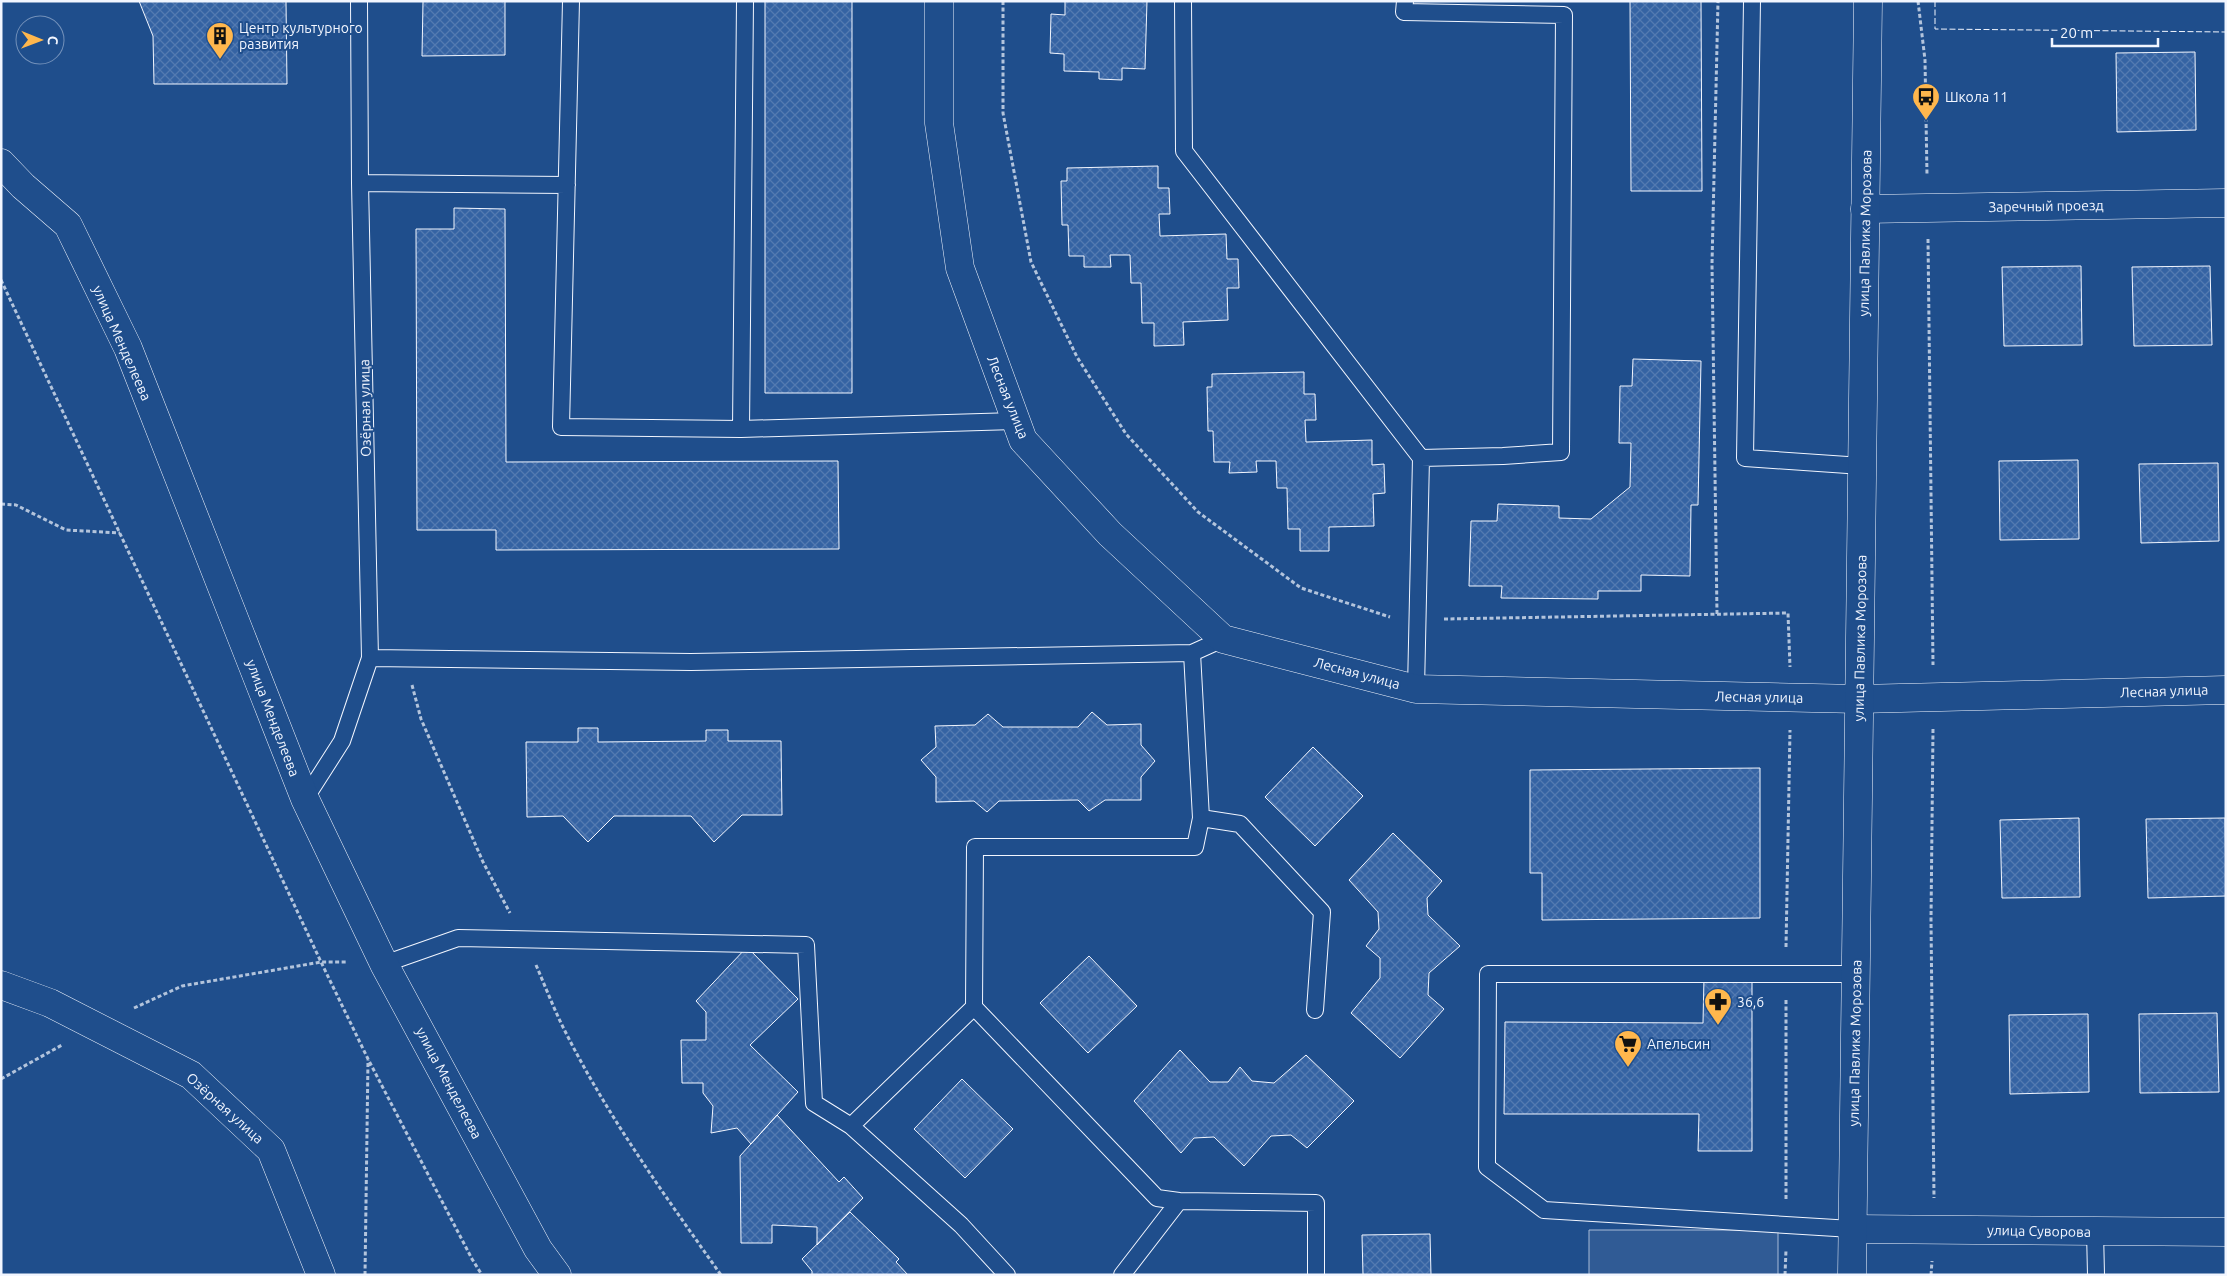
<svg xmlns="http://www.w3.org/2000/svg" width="2227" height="1276" viewBox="0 0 2227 1276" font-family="Ubuntu,sans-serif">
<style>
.built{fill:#305b95;stroke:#a8bbd7}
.building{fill:url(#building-cross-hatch);stroke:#f2f6ff}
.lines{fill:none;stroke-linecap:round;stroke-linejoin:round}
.service-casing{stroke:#f2f6ff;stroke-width:18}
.minor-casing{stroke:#f2f6ff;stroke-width:29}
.tertiary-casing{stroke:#f2f6ff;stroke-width:29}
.path{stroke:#b3c4dc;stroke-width:3;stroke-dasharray:4 2.5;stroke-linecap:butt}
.service{stroke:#1f4e8c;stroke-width:16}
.minor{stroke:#1f4e8c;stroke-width:28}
.tertiary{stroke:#1f4e8c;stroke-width:28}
.fence{stroke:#f2f6ff;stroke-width:1;stroke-dasharray:6 2.5;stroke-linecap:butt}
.labels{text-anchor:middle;stroke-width:4;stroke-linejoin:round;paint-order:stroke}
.poi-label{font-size:14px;fill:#f2f6ff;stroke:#1f4e8c;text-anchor:start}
.street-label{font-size:14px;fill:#f2f6ff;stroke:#1f4e8c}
</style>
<defs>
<pattern id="building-cross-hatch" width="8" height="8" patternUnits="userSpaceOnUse" patternTransform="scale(1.25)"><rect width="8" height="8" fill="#3563a3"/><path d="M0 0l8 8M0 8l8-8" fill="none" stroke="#537ab1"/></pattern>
</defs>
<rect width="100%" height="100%" fill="#1f4e8c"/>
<path class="built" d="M1589,1230H1778V1275H1589Z"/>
<path class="building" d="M139,1H286L287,84H154L153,36Z
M423,1H505V55L422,56Z
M765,1H852V393H765Z
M1065,1H1147L1145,69L1122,68V80L1099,79V72L1064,71V54L1050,53L1051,14L1065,15Z
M1630,1H1701L1702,191H1631Z
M2195,52L2196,130L2117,132L2116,53Z
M1158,166V188H1169L1170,214H1159L1160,236L1226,234L1227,259H1238L1239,288H1227L1228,320L1183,322L1184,345L1154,346V323H1142L1141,283H1131L1130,255H1110L1111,267H1084V256H1069L1068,225H1062L1061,181H1067V168Z
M454,208L505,209L506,462L838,461L839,549L496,550V530H417L416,229H454Z
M2081,266L2082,345L2004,346L2002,267Z
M2210,266L2212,345L2134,346L2132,267Z
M1633,359L1701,361L1698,505H1691L1690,576L1641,575V591H1598V599L1501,598L1502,586H1469L1471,521H1497L1498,504L1559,506V518L1591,519L1630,487L1631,443H1619L1620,386H1632Z
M1304,372V394H1315L1316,420H1305L1306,442L1372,440V465L1384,464L1385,493L1373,494L1374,526L1329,527V551H1300V529H1288L1287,488H1277L1276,461H1256L1257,472L1229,473L1230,462H1214L1213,431H1208L1207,387H1212V374Z
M2078,460L2079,539L2000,540L1999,461Z
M2218,463L2219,541L2141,543L2139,464Z
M1092,712L1107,725L1141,724V745L1155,761L1141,777V800H1105L1089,811L1078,800L999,801L987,812L974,801L936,802V777L921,760L936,747L935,726L975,725L988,714L1003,727H1078Z
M578,728H598V742L706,741V730H728V741H781L782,815H742L714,842L691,816H614L588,842L563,816L527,817L526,742H578Z
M1313,747L1363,796L1315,846L1265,797Z
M1760,768V918L1542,920V873H1530V770Z
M2079,818L2080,897L2002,898L2000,820Z
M2225,818L2226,896L2148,898L2146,819Z
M1393,833L1442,881L1427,898L1428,915L1460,946L1429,973L1428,995L1444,1009L1400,1058L1351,1013L1380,978V958L1366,946L1379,929L1378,912L1349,880Z
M747,947L798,999L750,1045L798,1092L751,1144L737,1128L711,1133L713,1106L703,1093V1083H682L681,1040H706V1012L696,1001Z
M1089,956L1137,1006L1088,1053L1040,1003Z
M1704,977L1752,978V1151H1698L1699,1114H1504L1505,1022L1703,1023Z
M2217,1013L2219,1092L2140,1093L2139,1014Z
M2088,1014L2089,1092L2010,1094L2009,1015Z
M1180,1050L1210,1082H1228L1240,1067L1252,1081L1274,1083L1306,1055L1354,1101L1307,1148L1291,1135L1271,1136L1244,1166L1214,1137L1194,1138L1181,1153L1134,1101Z
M962,1079L1013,1129L965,1178L914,1129Z
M777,1115L839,1182L844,1177L863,1198L817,1245V1227L772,1225V1243H741L740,1156Z
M850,1212L899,1259L896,1262L908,1275H812V1271L802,1259Z
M1430,1234L1431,1275H1363L1362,1235Z"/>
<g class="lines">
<defs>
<path id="service" d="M571,1L561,427L741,429
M745,1L741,429L1015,421
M1183,1L1184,151L1421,458L1416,689
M1405,1L1404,12L1564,15L1561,452L1503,456L1421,458
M1752,1L1745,458L1862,466
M360,183L567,185
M1192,653L1201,818L1240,824L1322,912L1315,1010
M370,658L691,662L1192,653L1223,639
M305,799L342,741L370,658L360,183L359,1
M384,964L458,938L806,945L814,1103L851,1126L961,1225L1007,1275
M851,1126L974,1007
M1179,1201L1157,1198L974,1007L975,847H1195L1201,818
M1852,1229L1544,1210L1487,1167L1488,974H1856
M2095,1231L2096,1275
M1122,1275L1179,1201L1316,1203V1275"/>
<path id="minor" d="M939,1V123L960,268L1023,440L1110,534L1223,639L1416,689L1859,699L2226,690
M1,163L23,186L68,225L128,348L305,799L384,964L538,1249L557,1275
M1865,209L2226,203
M1,985L50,1003L191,1075L271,1150L321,1275
M1852,1229L2226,1232"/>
<path id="tertiary" d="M1852,1275L1868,1"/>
</defs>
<use href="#service" class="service-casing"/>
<use href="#minor" class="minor-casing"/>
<use href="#tertiary" class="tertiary-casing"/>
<path class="path" d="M1003,1V113L1031,262L1077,357L1126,434L1198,512L1301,588L1390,617
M1918,1L1925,60L1927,175
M1928,239L1933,665
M1,280L321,962L368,1059L472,1259L482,1275
M1,504L16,505L66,530L120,533
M1717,614L1712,264L1718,1
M1444,619L1788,613L1790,667
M412,685L421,719L483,862L510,913
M1933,729L1931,920L1934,1198
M1786,947L1790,730
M536,965C546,988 555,1012 567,1035C610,1120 666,1197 721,1275
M1786,1000V1199
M134,1008L182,986L321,962H348
M1,1079L62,1045
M365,1275L368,1060
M1785,1275L1786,1250
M1931,1275L1932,1261"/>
<use href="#service" class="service"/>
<use href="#minor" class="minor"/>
<use href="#tertiary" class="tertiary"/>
<path class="fence" d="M1935,1V29L2226,32"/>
</g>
<defs>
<symbol id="building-pin" viewBox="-11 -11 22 30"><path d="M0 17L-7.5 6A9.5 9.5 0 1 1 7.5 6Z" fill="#ffb74d" stroke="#1f4e8c"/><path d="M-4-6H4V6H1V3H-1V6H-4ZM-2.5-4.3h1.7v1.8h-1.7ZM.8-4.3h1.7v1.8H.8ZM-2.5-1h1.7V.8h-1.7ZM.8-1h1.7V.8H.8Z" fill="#111"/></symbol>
<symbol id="bus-pin" viewBox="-11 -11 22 30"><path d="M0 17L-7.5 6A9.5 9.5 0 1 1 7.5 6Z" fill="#ffb74d" stroke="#1f4e8c"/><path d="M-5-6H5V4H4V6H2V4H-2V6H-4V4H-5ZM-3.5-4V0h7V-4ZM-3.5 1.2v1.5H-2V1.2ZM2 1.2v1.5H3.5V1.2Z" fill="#111"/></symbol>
<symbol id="pharmacy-pin" viewBox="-11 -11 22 30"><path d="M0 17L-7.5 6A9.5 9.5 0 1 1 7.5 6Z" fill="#ffb74d" stroke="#1f4e8c"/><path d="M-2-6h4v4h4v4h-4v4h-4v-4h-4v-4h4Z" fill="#111"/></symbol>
<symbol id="supermarket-pin" viewBox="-11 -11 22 30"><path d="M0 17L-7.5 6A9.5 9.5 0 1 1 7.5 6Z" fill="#ffb74d" stroke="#1f4e8c"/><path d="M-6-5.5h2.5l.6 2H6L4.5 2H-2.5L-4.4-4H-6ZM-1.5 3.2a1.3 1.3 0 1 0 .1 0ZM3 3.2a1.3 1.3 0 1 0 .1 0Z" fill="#111"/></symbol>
</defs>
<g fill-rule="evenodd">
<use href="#building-pin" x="204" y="20" width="32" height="43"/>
<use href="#bus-pin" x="1910" y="81" width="32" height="43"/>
<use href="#pharmacy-pin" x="1702" y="986" width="32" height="43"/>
<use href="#supermarket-pin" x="1612" y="1028" width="32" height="43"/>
</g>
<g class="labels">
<g class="poi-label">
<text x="239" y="33">Центр культурного<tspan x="239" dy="16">развития</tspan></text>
<text x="1945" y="102">Школа 11</text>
<text x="1737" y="1007">36,6</text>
<text x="1647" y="1049">Апельсин</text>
</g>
<g class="street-label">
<text transform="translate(2046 206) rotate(-1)" y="5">Заречный проезд</text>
<text transform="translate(1865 233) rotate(-89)" y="5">улица Павлика Морозова</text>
<text transform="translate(122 343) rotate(66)" y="5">улица Менделеева</text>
<text transform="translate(1008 397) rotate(68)" y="5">Лесная улица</text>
<text transform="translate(365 408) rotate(-91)" y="5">Озёрная улица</text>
<text transform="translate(1860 638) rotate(-89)" y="5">улица Павлика Морозова</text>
<text transform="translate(1357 673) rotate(15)" y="5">Лесная улица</text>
<text transform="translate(2164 691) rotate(-2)" y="5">Лесная улица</text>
<text transform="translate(1759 697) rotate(1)" y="5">Лесная улица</text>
<text transform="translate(273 718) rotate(69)" y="5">улица Менделеева</text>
<text transform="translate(1855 1043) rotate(-89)" y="5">улица Павлика Морозова</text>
<text transform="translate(449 1083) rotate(62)" y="5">улица Менделеева</text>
<text transform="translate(225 1108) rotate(42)" y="5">Озёрная улица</text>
<text transform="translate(2039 1231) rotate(1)" y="5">улица Суворова</text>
</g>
</g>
<rect width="2227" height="1276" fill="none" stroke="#f2f6ff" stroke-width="5"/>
<g transform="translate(40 40) rotate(91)"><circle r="24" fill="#1f4e8c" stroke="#7391ba"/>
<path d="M0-4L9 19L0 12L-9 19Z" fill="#ffb74d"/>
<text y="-8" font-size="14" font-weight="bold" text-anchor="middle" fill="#f2f6ff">С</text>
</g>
<path d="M2052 38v8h106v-8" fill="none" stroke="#f2f6ff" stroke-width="2.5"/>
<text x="2060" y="38" font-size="15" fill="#f2f6ff" stroke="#1f4e8c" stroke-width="4" paint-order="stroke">20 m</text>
</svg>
